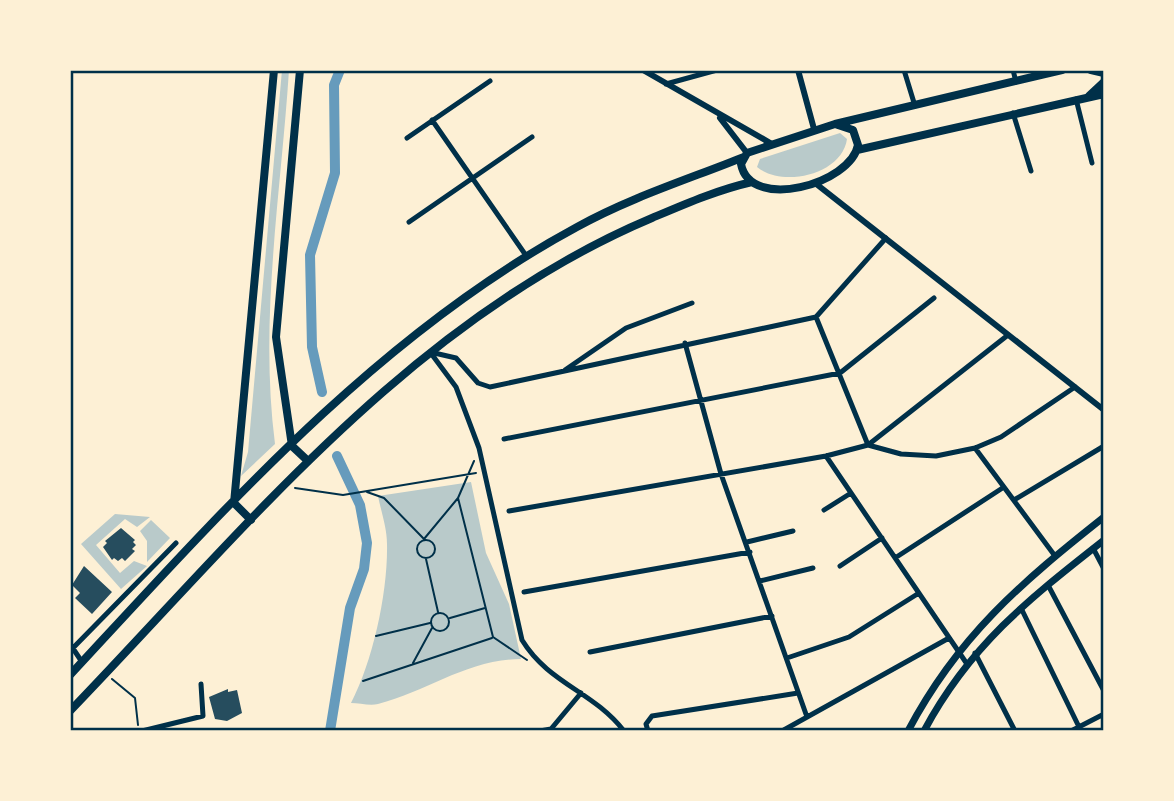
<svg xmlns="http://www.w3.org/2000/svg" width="1174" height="801" viewBox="0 0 1174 801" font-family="Jost,sans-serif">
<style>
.green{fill:#b9caca}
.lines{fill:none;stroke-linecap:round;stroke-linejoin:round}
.canal{stroke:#669bbc;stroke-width:10}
.building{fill:#264d5e}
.path{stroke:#003049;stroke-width:2}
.minor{stroke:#003049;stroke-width:5}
.tertiary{stroke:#003049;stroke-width:6}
.secondary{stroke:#003049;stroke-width:7}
.primary{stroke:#003049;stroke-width:8}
.neatline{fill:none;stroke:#003049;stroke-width:2.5}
</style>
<rect width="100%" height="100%" fill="#fdf0d5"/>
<path class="green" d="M282,70H289C281,195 259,319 275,444L241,476L248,452Z
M840,133L847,139C842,175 782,188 757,167L760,159Z
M471,482L486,553L509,604L521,659C468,659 428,691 378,704C370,706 359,703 351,703C373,661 388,592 387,544C387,528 381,511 378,496Z
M115,514L150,517L137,527L125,519L96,545L120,573L134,561L147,566L121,589L81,544Z
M151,520L170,538L147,562V541L140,531Z"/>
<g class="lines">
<path class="canal" d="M322,392L312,347L310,255L335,173L334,85L340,70
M330,731L350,608L364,569L367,543L360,505L337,456"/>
</g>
<path class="building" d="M121,528L135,540L133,542L136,545L132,549L135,551L125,561L122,558L118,561L114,558L112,560L103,547L107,543L105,541Z
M84,566L112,592L92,614L75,598L80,593L72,585Z
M228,689V692L237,690L242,713L227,721L215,719L209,697Z"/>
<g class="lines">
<path class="path" d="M295,488L343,495L476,473
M367,492L384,498L424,539L458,498L474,461
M458,498L493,637L527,660
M417 549a9 9 0 1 1 18 0a9 9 0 1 1-18 0Z
M426,559L438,612
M431 622a9 9 0 1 1 18 0a9 9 0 1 1-18 0Z
M450,618L485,608
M376,636L430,623
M413,663L432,628
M112,679L135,698L138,725
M363,681L492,638"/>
<path class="minor" d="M904,70L915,106
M1013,70L1016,82
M666,84L717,70
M1076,99L1092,163
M1013,113L1031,171
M432,120L527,257
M407,138L490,81
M409,222L532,137
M816,317L868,445L1008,335
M685,343L721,474L807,717
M430,352L456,358L478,383L490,387L816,317L886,238
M430,352L456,387L479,448L522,640C549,684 593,691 624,731
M565,370L626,328L692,303
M504,439L840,373L934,298
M975,448L1055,556
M826,456L967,664
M1014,500L1104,446
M824,510L851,493
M509,511L826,456L868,445L901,454L936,456L975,448L1001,437L1075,387
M747,542L793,531
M1093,548L1104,569
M895,558L1004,487
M840,566L882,538
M760,581L813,568
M1048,585L1104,691
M524,592L750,552
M1021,608L1081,731
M70,644L82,662
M70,651L176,543
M590,652L772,616
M975,653L1015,731
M787,658L849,637L919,593
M142,731L203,716L201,684
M540,731L551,729L581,693
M648,731L646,724L652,716L798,693
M782,731L949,638
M1071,731L1104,714"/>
<path class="tertiary" d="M643,70L772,144
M798,70L814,129
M720,118L747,153
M815,183L1104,410"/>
<path class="secondary" d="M908,731C958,636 1022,582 1104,517
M924,731C970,645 1029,599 1104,540"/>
<path class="primary" d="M300,70L276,337L292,446L308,461
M1091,70L1104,73
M1089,96L1104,82
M835,124L853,130L858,145C851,184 750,212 741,164L747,153L835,124L1062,70
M857,150L1104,94
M251,520L234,503L274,70
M70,675C222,511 378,334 577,227C629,198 689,179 744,157
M70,711C246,528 412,319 652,218C685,204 717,190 752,182"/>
</g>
<rect width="1174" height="801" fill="none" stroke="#fdf0d5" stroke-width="144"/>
<rect x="72" y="72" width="1030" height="657" class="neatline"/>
</svg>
